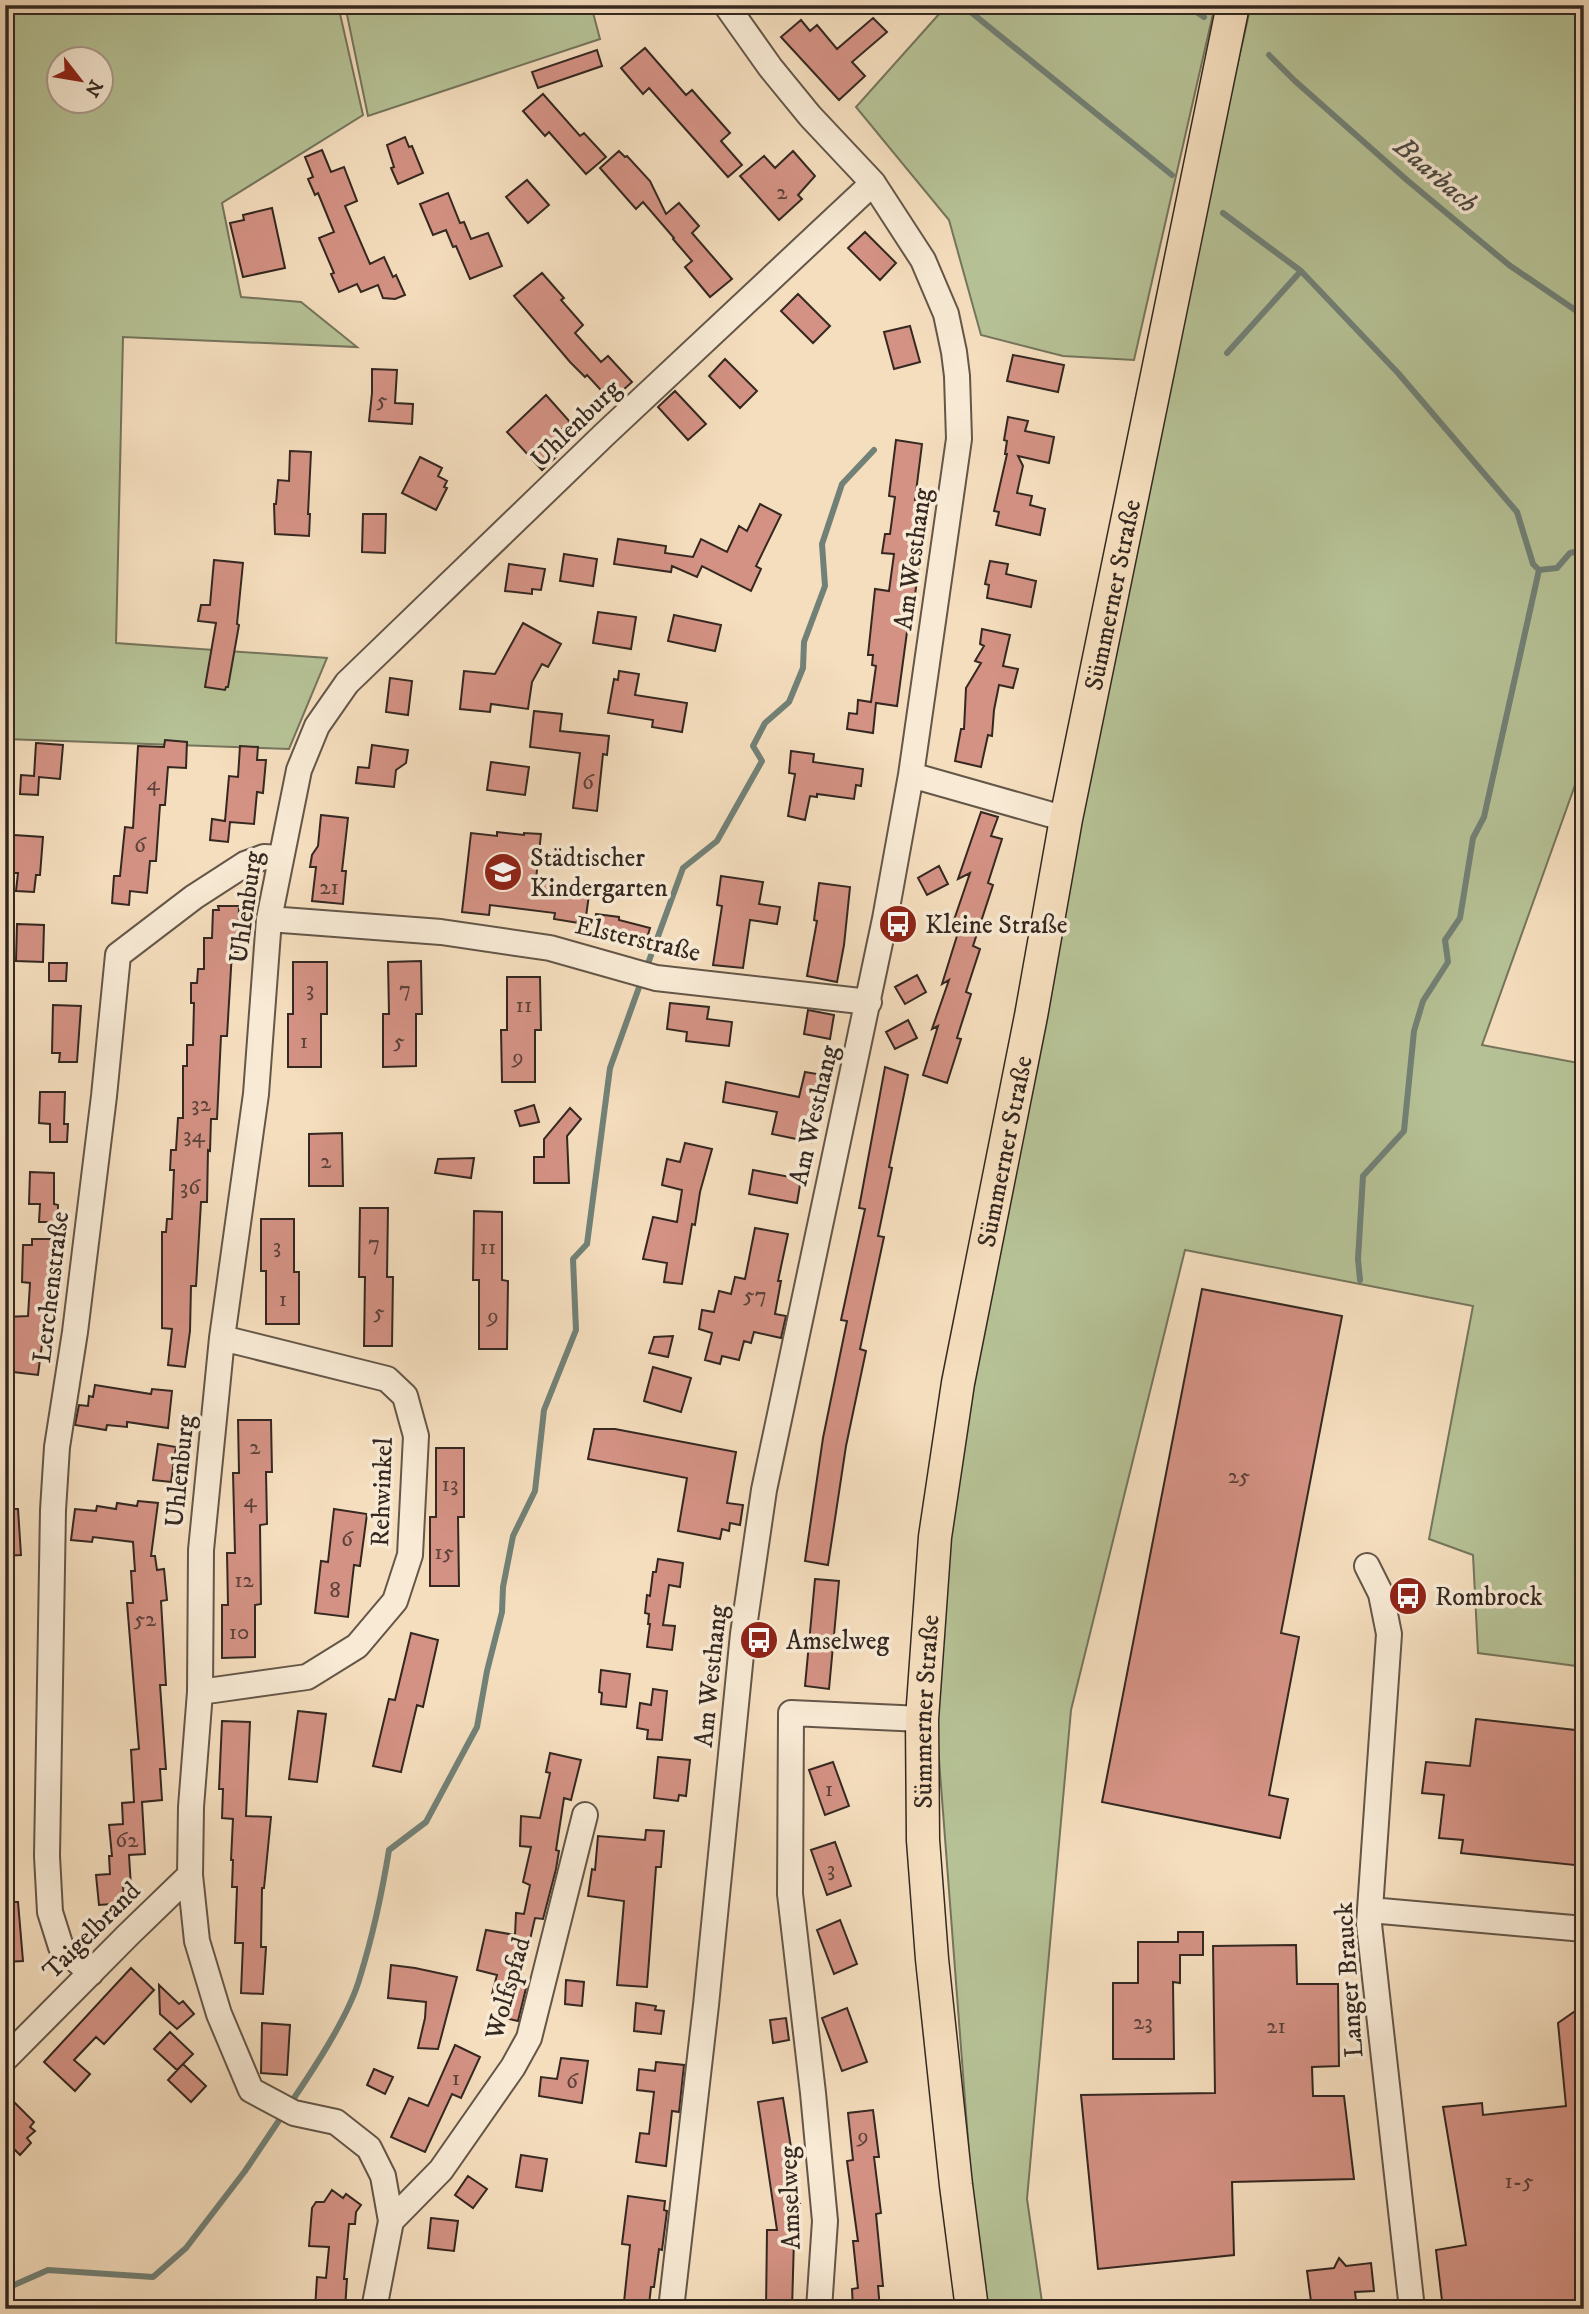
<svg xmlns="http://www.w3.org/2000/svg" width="1589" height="2314" viewBox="0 0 1589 2314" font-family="'IM FELL DW Pica',serif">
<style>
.green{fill:#b6c296;stroke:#75755c;stroke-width:2;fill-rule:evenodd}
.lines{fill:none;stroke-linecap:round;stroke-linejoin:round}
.stream{stroke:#728177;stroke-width:6}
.building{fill:#d49284;stroke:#342821;stroke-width:2}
.minor-casing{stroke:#645648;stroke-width:28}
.major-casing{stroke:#342821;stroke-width:35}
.minor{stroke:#f8ead5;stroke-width:24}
.major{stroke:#f5debe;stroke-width:32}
.labels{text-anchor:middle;stroke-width:7;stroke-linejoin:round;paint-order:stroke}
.number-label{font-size:23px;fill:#5c423a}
.street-label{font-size:26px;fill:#342821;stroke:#f8ead5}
.poi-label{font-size:26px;fill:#342821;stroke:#f8ead5;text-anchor:start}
.water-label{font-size:28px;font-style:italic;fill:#4e4d45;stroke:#f8ead5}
</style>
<rect width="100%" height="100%" fill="#f5debe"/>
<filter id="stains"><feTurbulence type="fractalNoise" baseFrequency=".00286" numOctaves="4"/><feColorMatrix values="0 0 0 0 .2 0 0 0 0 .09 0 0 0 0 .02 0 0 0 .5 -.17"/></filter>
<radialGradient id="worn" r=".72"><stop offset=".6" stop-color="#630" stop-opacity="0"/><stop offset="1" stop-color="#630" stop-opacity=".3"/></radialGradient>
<path class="green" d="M5,5H338L363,115L222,203L241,297L301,302L357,347L123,337L116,643L327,658L289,749L5,739ZM60,60H102V102H60Z
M345,5H591L600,39L368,116Z
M930,5H1215L1134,360L1063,356L981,335L949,220L856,107L940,13Z
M1251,5H1584V760L1482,1045L1584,1064V1667L1478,1653L1473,1555L1429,1539L1473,1306L1185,1250L1071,1710L1027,2199L1043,2309H987L972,2192L936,1720L945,1541L1016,1141L1210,185Z"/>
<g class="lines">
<path class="stream" d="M962,5L1172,175
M1186,5L1204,17
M1269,55L1295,81L1408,181L1509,265L1584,316
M1223,213L1301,271L1398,373L1517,512L1533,564L1539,570L1557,568L1570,553L1584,550
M1227,353L1301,271
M646,969L683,868L717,841L762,761L753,746L765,723L789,702L803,668L804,642L825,586L822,544L842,484L874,450
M1360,1280L1358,1259L1363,1176L1404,1131L1414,1031L1423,1001L1448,962L1445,940L1460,918L1473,838L1484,817L1539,570
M290,2104C313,2070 349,2016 360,1977C373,1935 382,1893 389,1850L426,1822L477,1727L487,1671L502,1612L503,1587L513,1536L535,1491L544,1410L576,1330L573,1259L587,1244L610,1068L642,979
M5,2289L48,2270L153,2277L186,2248L245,2171L284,2113"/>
</g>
<path class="building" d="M873,18L887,32L852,62L865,76L839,100L781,37L801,20L810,31L817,25L837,49Z
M645,48L686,95L692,90L730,133L721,141L742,165L728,177L649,88L643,94L621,68Z
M597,50L602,66L538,88L532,72Z
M543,94L580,136L584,133L606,157L586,174L549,132L545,136L523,111Z
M405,137L409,147L412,146L423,173L398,184L391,168L394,167L387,145Z
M322,150L331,172L344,167L357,201L345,206L370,264L384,257L393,277L396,275L405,295L395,299L383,298L378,285L361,292L357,284L339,292L331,274L334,273L319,238L334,232L318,193L315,195L308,179L313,177L305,157Z
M619,151L625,157L627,156L650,181L666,214L679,203L699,226L692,233L732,279L710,297L685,267L692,261L673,239L674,238L643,202L636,209L600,168Z
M793,151L815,176L798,195L802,199L779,220L740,176L764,156L775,168Z
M527,180L549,205L528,223L506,197Z
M448,193L460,223L464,222L471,239L488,233L502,266L470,279L456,246L453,247L446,230L433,235L420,204Z
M272,208L285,268L243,277L230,223L244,220L243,215Z
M865,232L896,263L880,280L848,248Z
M542,273L564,298L561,300L583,325L575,333L601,362L608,356L632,382L611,401L587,375L585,377L570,362L514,296Z
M798,294L830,326L813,343L781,311Z
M910,326L920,362L894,369L884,332Z
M1013,355L1064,365L1058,392L1007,381Z
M725,359L757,391L740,408L709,376Z
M372,369L397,370L395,403L413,404L412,424L369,421L372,393Z
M675,391L706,424L688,440L658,407Z
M546,395L570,422L558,433L561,436L549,448L557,456L542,470L507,432Z
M1008,417L1028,421L1025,431L1054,437L1049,463L1018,456L1023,466L1017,493L1032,496L1030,505L1045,509L1040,535L996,525L999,512L994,511L1007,454H1005L1007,441L1004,440Z
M896,440L922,444L915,500L921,501L913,556L920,557L915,595H912L897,706L876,703L873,733L847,729L849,713L857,714L858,700L871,702L876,666L872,665L873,655H868L875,589L889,591L894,554L882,553L885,534H890L895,497L889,496Z
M290,451L311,452L308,514H310L309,536L275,534L274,504H276L278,480L289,481Z
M420,457L442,468L438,476L447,481L444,487L447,488L436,510L402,493Z
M760,504L781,515L756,566L761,569L751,591L702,566L697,577L672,566L671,572L614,564L618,539L666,546L665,553L693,557L701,539L727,552L739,526L747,531Z
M363,514H386L385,553L362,552Z
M564,554L597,559L593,586L560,581Z
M214,560L243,563L237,624L239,625L228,687H226L225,690L205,687L216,623L198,621L201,605H210Z
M990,561L1008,564L1006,574L1036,581L1031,607L987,598L989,585L985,584Z
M509,564L545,569L541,590L532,589V594L505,591Z
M598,612L636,617L631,649L593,643Z
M674,615L721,625L715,651L668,641Z
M523,623L561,644L548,667L542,664L532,682L528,709L491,704L490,712L460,709L464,671L495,674Z
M982,629L1010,635L1003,666L1018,669L1013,688L999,685L994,710L992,736L988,735L981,767L955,761L961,729H964L966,688L981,663L975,661L984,646L980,644Z
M619,671L639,674L635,695L687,703L682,732L652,727L653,720L608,713L614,679L618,680Z
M390,678L412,681L408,715L386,712Z
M534,711L562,714L560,731L609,736L607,755L603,754L597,811L573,808L580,753L530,747Z
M165,740L187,742L186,768L168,767L165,805H160L156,861H150L147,893L130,891L129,905L112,903L114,876H120L125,827L133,828L138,746L164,747Z
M36,743L63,745L60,779L39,777L38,795L20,794L21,775L34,776Z
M372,745L408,750L406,763L396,770L394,787L356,783L358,767L369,768Z
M240,746L258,747L257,760H266L263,793L257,792L254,824L230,822L228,842L210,840L212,819L225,821L229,776L238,777Z
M791,751L814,754L813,762L863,769L861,786L856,785L854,799L817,794V797L810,796L805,820L788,816L795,774L789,773Z
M491,762L529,767L525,795L487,790Z
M981,812L998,817L991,836L1002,839L988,883L993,885L973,946L980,949L966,992L971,994L957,1038L961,1039L947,1083L923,1075L938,1026L932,1029L949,980L942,984L961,923L954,920L970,873L958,879Z
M321,815L348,818L342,871H346L343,904L312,901L316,867H310L312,855L318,846Z
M497,832L524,835V833L541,834L536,879L590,887L585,924L554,919L555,913L490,905L489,915L462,912L471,833L497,836Z
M14,835L43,837L40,875H36L34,892L16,891L18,873H12Z
M939,866L948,884L927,895L918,878Z
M721,876L763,882L759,904L780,907L777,924L750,920L743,968L713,965L722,906L717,905Z
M819,883L850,887L844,945L837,982L807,976L817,921L814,920Z
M218,906H239L238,952H232L227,1036H221L217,1119H211L210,1151L208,1150L207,1202H201L196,1286H191L190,1331L185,1367L168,1365L172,1329L162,1328V1232H166L167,1219H172L174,1170H170L171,1150H176L178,1118H183V1066H187V1045H193L194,1003H191V983H197L198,969H204V938H212L213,910H219Z
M596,914L619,917V920L650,928L645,945L593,935Z
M17,924L44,925L43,962L16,961Z
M421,961L422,1014H416V1066L383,1067V1014H389L388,962Z
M293,962H327V1014H321V1067H288V1014H293Z
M49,963H67L66,981H49Z
M917,975L926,992L905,1004L895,987Z
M507,977H540L541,1030H535V1082H502L501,1030H507Z
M670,1003L709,1007L707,1019L732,1022L729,1046L686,1041L687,1032L667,1029Z
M53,1005L81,1006L77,1062H59L60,1053H52Z
M808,1010L834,1015L830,1039L804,1034Z
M908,1020L917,1038L895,1049L886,1032Z
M885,1067L908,1075L889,1167L892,1168L878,1236L884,1237L860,1349L866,1351L846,1446L828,1565L805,1561L823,1438L847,1321L841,1320L865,1209L859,1208Z
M805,1072L823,1075L811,1142L772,1134L777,1112L723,1102L726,1082L799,1097Z
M40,1092H65L64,1124H68L67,1142H50V1124L39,1123Z
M534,1105L539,1122L520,1126L515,1111Z
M570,1108L581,1119L567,1136L569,1183H534V1157H544V1139Z
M342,1133L343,1186H309V1134Z
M685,1143L712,1149L700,1192L695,1225L692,1224L682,1284L664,1282L667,1263L643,1259L653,1217L677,1222L682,1190L662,1185L667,1159L680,1162Z
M474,1158L471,1178L435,1173L438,1159Z
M753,1170L801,1179L797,1203L749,1194Z
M30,1172L54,1173V1204L58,1205V1222H39L40,1204H29Z
M360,1208H388L387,1277H393L392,1346H364L365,1277H359Z
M474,1211L502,1212V1280L508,1281L507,1349H479V1280H473Z
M261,1219H294V1272H299V1324H266V1271H261Z
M755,1228L788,1234L778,1281H781L775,1314L786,1316L781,1338L754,1332L751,1343L744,1341L739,1360L722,1356L720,1364L705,1360L712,1333L699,1329L702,1310L714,1312L719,1291L731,1294L735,1277L745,1279Z
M32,1239H51L50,1283L38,1375L5,1371V1317L28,1316L30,1283L22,1282L23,1245H32Z
M1202,1289L1342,1316L1281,1633L1299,1637L1269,1795L1288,1799L1280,1838L1102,1802Z
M673,1336L668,1357L649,1353L654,1337Z
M653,1367L691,1378L681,1412L644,1401Z
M95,1385L151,1394L152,1389L172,1391L168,1428L127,1422V1427L107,1425L106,1430L75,1425L79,1405L88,1406L89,1396L93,1397Z
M238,1420H271L272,1472H266L267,1524L260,1525L261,1604L255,1605V1657L222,1658V1605H228L227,1553H235L233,1473H239Z
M594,1429H615L736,1452L727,1503L743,1505L740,1525L730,1523L729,1531L722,1529L720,1539L678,1531L687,1478L588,1459Z
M158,1444L176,1447L171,1482L153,1480Z
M436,1448H464V1517H458L459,1586H430V1517H436Z
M138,1501L158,1503L151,1556H155L157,1570L164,1569L167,1600L161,1601L166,1685H160L166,1769H160L162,1800L142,1802L145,1854L129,1855L131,1887H123L125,1903L99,1905L96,1875L110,1874L109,1856H112L109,1825L123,1824L122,1803L134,1802L131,1750L139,1749L127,1603H133L131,1571H135L133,1542L93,1537L92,1542L71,1540L75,1509L96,1511L97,1506L116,1509L117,1503L137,1506Z
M5,1509H18L21,1555L5,1556Z
M334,1509L367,1514L360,1566L354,1565L348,1617L315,1613L321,1561L328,1562Z
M658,1559L683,1563L680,1587L669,1585L663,1625L675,1626L672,1650L647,1647L650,1624H648L649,1614L645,1613L647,1595L650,1596L653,1572H656Z
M815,1579L839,1581L829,1689L805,1686Z
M411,1633L438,1640L423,1707L417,1705L401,1772L373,1766L389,1699L395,1700Z
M601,1670L630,1674L626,1707L601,1704L602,1693L599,1692Z
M653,1689L667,1691L662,1740L647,1739L648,1730L637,1728L640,1703L651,1705Z
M298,1711L326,1714L317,1782L289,1779Z
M1476,1719L1584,1731V1866L1461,1853L1463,1840L1439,1838L1444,1795L1422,1793L1426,1762L1470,1766Z
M222,1721L250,1722L246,1816L271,1817L264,1888H262L261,1947H266L263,1994L241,1993L243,1943H235L237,1887H232L233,1860H231L233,1819L222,1818L223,1789H219Z
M550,1753L581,1760L571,1800L564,1798L556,1850L559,1851L556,1869L543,1919L535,1918L520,1983L527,1984L518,2021L496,2016L500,2000L491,1998L497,1975L477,1970L486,1930L515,1935L516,1913L524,1914L530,1885L523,1882L531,1847L520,1846L521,1816L540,1818L550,1773L546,1772Z
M658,1757L690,1760L686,1796L679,1795L678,1801L654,1798Z
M833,1762L849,1806L825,1815L809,1770Z
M646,1830L664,1831L661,1867H656L647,1987L617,1985L624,1901L588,1896L592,1869L595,1870L598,1836L645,1840Z
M835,1842L851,1886L827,1895L811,1850Z
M5,1902H18L23,1961L5,1962Z
M840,1920L857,1964L834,1974L817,1930Z
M1178,1932H1203V1955H1180V1983L1173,1982L1174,2059H1113V1983H1138V1942H1178Z
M1296,1945L1297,1984H1338L1339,2066L1312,2067L1313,2096H1344L1354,2179L1232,2182L1234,2255L1098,2269L1081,2095L1215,2093L1213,1946Z
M391,1965L415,1968L457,1977L438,2049L418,2048L425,2018L426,2002L388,1998Z
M131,1968L154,1990L104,2044L96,2037L74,2060L90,2074L75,2091L44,2062Z
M566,1980L584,1982L582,2006L565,2004Z
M159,1985L179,2004L183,2001L194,2014L177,2029L160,2014Z
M636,2003L656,2006L655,2010L664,2011L661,2034L634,2031Z
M1584,2005V2309H1443L1436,2250L1466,2245L1443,2107L1482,2103L1483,2115L1566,2106L1558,2023Z
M847,2008L867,2062L842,2071L822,2018Z
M786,2018L789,2040L773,2043L770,2020Z
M262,2023L290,2025L287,2075L261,2073Z
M170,2032L193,2054L177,2070L154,2049Z
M455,2045L480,2057L461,2098L452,2094L425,2152L391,2137L409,2098L428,2106Z
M561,2058L588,2061L582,2103L539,2096L541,2077L557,2079Z
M656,2062L684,2065L679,2112L672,2111L666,2166L636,2162L640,2133L649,2134L654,2092L637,2090L639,2069L655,2071Z
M183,2064L206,2086L191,2102L168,2080Z
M374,2069L393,2077L385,2094L367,2085Z
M5,2093L34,2122L30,2127L35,2131L27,2138L31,2143L20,2155L5,2140Z
M783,2098L800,2203L795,2204L792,2309H766L767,2230H777L758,2102Z
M873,2110L879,2157H874L881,2213L876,2214L883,2286H878L880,2309H853L852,2289L858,2288L853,2241H858L847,2161L853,2160L848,2113Z
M521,2155L547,2159L542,2191L516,2187Z
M468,2176L487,2189L473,2208L455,2195Z
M332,2190L343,2198L346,2194L361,2205L356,2212L355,2224H349L344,2279H347L345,2309H315L317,2277L326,2278L329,2247L309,2246L312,2208L316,2202H324Z
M628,2196L665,2201L664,2210L667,2211L662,2250L659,2249L654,2287H651L649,2305L624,2302L630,2245L622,2244Z
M431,2218L458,2221L454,2251L428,2248Z
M1339,2258L1346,2266L1371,2263L1374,2291L1355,2292L1357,2309H1312L1307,2271L1334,2268Z"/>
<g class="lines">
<defs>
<path id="minor" d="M911,775L1066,819
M269,919L441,932L550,948L656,978L869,1002
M1367,1566L1381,1594L1389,1634L1369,1924L1412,2309
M200,1692L307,1677L357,1646L395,1601L410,1555L416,1436L405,1396L387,1379L222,1338
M1370,1910L1584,1929
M91,1973L61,1947L50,1912L47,1856L53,1510L57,1447L75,1332L104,1096L118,955L194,897L245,864L264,857L280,858
M5,2059L128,1935L190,1875
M391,2221L441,2170L513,2067L529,2038L585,1815
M374,2309L391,2221L383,2176L369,2148L336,2122L294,2113L251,2090L219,2014L197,1941L190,1875L191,1807L200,1692L201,1550L222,1338L256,1094L269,919L299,770L317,726L347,683L605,434L873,183
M671,2309L706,2005L743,1634L764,1490L885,919L911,775L959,439L957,376L954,352L946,314L923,260L873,183L810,116L770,67L726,5
M819,2309L825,2221L813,2093L790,1894L791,1713L922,1719"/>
<g id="major">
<path id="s1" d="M972,2309L956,2185L932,1959L923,1840L922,1719L935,1537L958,1383L1031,1016L1066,819L1233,5"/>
</g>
</defs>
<use href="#minor" class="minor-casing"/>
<use href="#major" class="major-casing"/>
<use href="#minor" class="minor"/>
<use href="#major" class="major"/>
</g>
<defs>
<symbol id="school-disc" viewBox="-11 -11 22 22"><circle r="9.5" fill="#8f2418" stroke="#f8ead5"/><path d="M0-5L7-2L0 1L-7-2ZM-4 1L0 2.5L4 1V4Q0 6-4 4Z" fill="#fff"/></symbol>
<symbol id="bus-disc" viewBox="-11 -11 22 22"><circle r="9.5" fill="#8f2418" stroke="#f8ead5"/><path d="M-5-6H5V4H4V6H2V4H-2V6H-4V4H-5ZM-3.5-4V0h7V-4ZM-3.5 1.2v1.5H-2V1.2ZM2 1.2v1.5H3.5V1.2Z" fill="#fff"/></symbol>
</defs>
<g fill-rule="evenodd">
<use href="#school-disc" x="481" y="850" width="44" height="44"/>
<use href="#bus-disc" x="876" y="902" width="44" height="44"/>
<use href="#bus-disc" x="1386" y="1574" width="44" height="44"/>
<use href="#bus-disc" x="737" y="1618" width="44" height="44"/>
</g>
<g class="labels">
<g class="number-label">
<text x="782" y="199">2</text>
<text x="382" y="407">5</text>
<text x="588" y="789">6</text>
<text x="153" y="790">4</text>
<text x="140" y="852">6</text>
<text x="329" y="894">21</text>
<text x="310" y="996">3</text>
<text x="405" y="996">7</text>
<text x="524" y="1012">11</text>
<text x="304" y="1048">1</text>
<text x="399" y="1048">5</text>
<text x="518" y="1064">9</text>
<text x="201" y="1111">32</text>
<text x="194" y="1142">34</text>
<text x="326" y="1168">2</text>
<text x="190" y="1194">36</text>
<text x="374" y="1250">7</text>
<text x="277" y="1253">3</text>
<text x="488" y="1254">11</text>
<text x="755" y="1302">57</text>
<text x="283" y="1306">1</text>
<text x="379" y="1319">5</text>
<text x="493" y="1323">9</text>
<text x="255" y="1454">2</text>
<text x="1239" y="1483">25</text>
<text x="450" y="1491">13</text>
<text x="250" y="1507">4</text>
<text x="347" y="1546">6</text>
<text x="444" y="1559">15</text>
<text x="244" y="1587">12</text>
<text x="335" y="1597">8</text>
<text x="145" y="1626">52</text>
<text x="239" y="1639">10</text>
<text x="829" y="1796">1</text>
<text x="127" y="1847">62</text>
<text x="831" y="1876">3</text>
<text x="1143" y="2029">23</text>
<text x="1276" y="2033">21</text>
<text x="456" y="2085">1</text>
<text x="572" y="2088">6</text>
<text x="863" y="2143">9</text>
<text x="1519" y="2188">1-5</text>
</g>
<g class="street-label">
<text transform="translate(575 423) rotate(-44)" y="9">Uhlenburg</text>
<text transform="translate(912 559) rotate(-82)" y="9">Am Westhang</text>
<text dy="9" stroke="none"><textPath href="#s1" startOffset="1734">Sümmerner Straße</textPath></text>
<text transform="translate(245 907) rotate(-82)" y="9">Uhlenburg</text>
<text transform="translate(638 938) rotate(13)" y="9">Elsterstraße</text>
<text transform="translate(813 1115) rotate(-77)" y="9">Am Westhang</text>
<text dy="9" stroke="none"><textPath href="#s1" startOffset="1167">Sümmerner Straße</textPath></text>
<text transform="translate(50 1287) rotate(-83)" y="9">Lerchenstraße</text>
<text transform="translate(179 1471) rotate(-84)" y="9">Uhlenburg</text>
<text transform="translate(381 1492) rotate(-88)" y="9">Rehwinkel</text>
<text transform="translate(710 1676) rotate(-84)" y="9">Am Westhang</text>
<text dy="9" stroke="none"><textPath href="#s1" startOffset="600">Sümmerner Straße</textPath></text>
<text transform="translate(91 1930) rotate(-45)" y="9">Taigelbrand</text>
<text transform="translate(1348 1980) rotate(-94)" y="9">Langer Brauck</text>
<text transform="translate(507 1988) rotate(-74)" y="9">Wolfspfad</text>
<text transform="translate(789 2198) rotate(-92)" y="9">Amselweg</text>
</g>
<g class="poi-label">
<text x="530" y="866">Städtischer<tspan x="530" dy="30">Kindergarten</tspan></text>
<text x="925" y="933">Kleine Straße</text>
<text x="1435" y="1605">Rombrock</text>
<text x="786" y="1649">Amselweg</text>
</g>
<g class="water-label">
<text transform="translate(1437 174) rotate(41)" y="10">Baarbach</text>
</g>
</g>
<rect width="1589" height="2314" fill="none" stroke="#f5debe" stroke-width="28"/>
<rect x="7" y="7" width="1575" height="2300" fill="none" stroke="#342821" stroke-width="3.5"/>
<rect x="14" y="14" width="1561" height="2286" fill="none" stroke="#342821" stroke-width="2"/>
<g transform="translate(80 80) rotate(121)"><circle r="33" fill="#f8ead5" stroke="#aa9c8d" stroke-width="2"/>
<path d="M0-5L12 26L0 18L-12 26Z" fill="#8f2418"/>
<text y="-10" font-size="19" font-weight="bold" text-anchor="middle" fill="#342821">N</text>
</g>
<rect width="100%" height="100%" filter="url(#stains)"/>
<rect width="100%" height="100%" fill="url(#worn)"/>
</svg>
